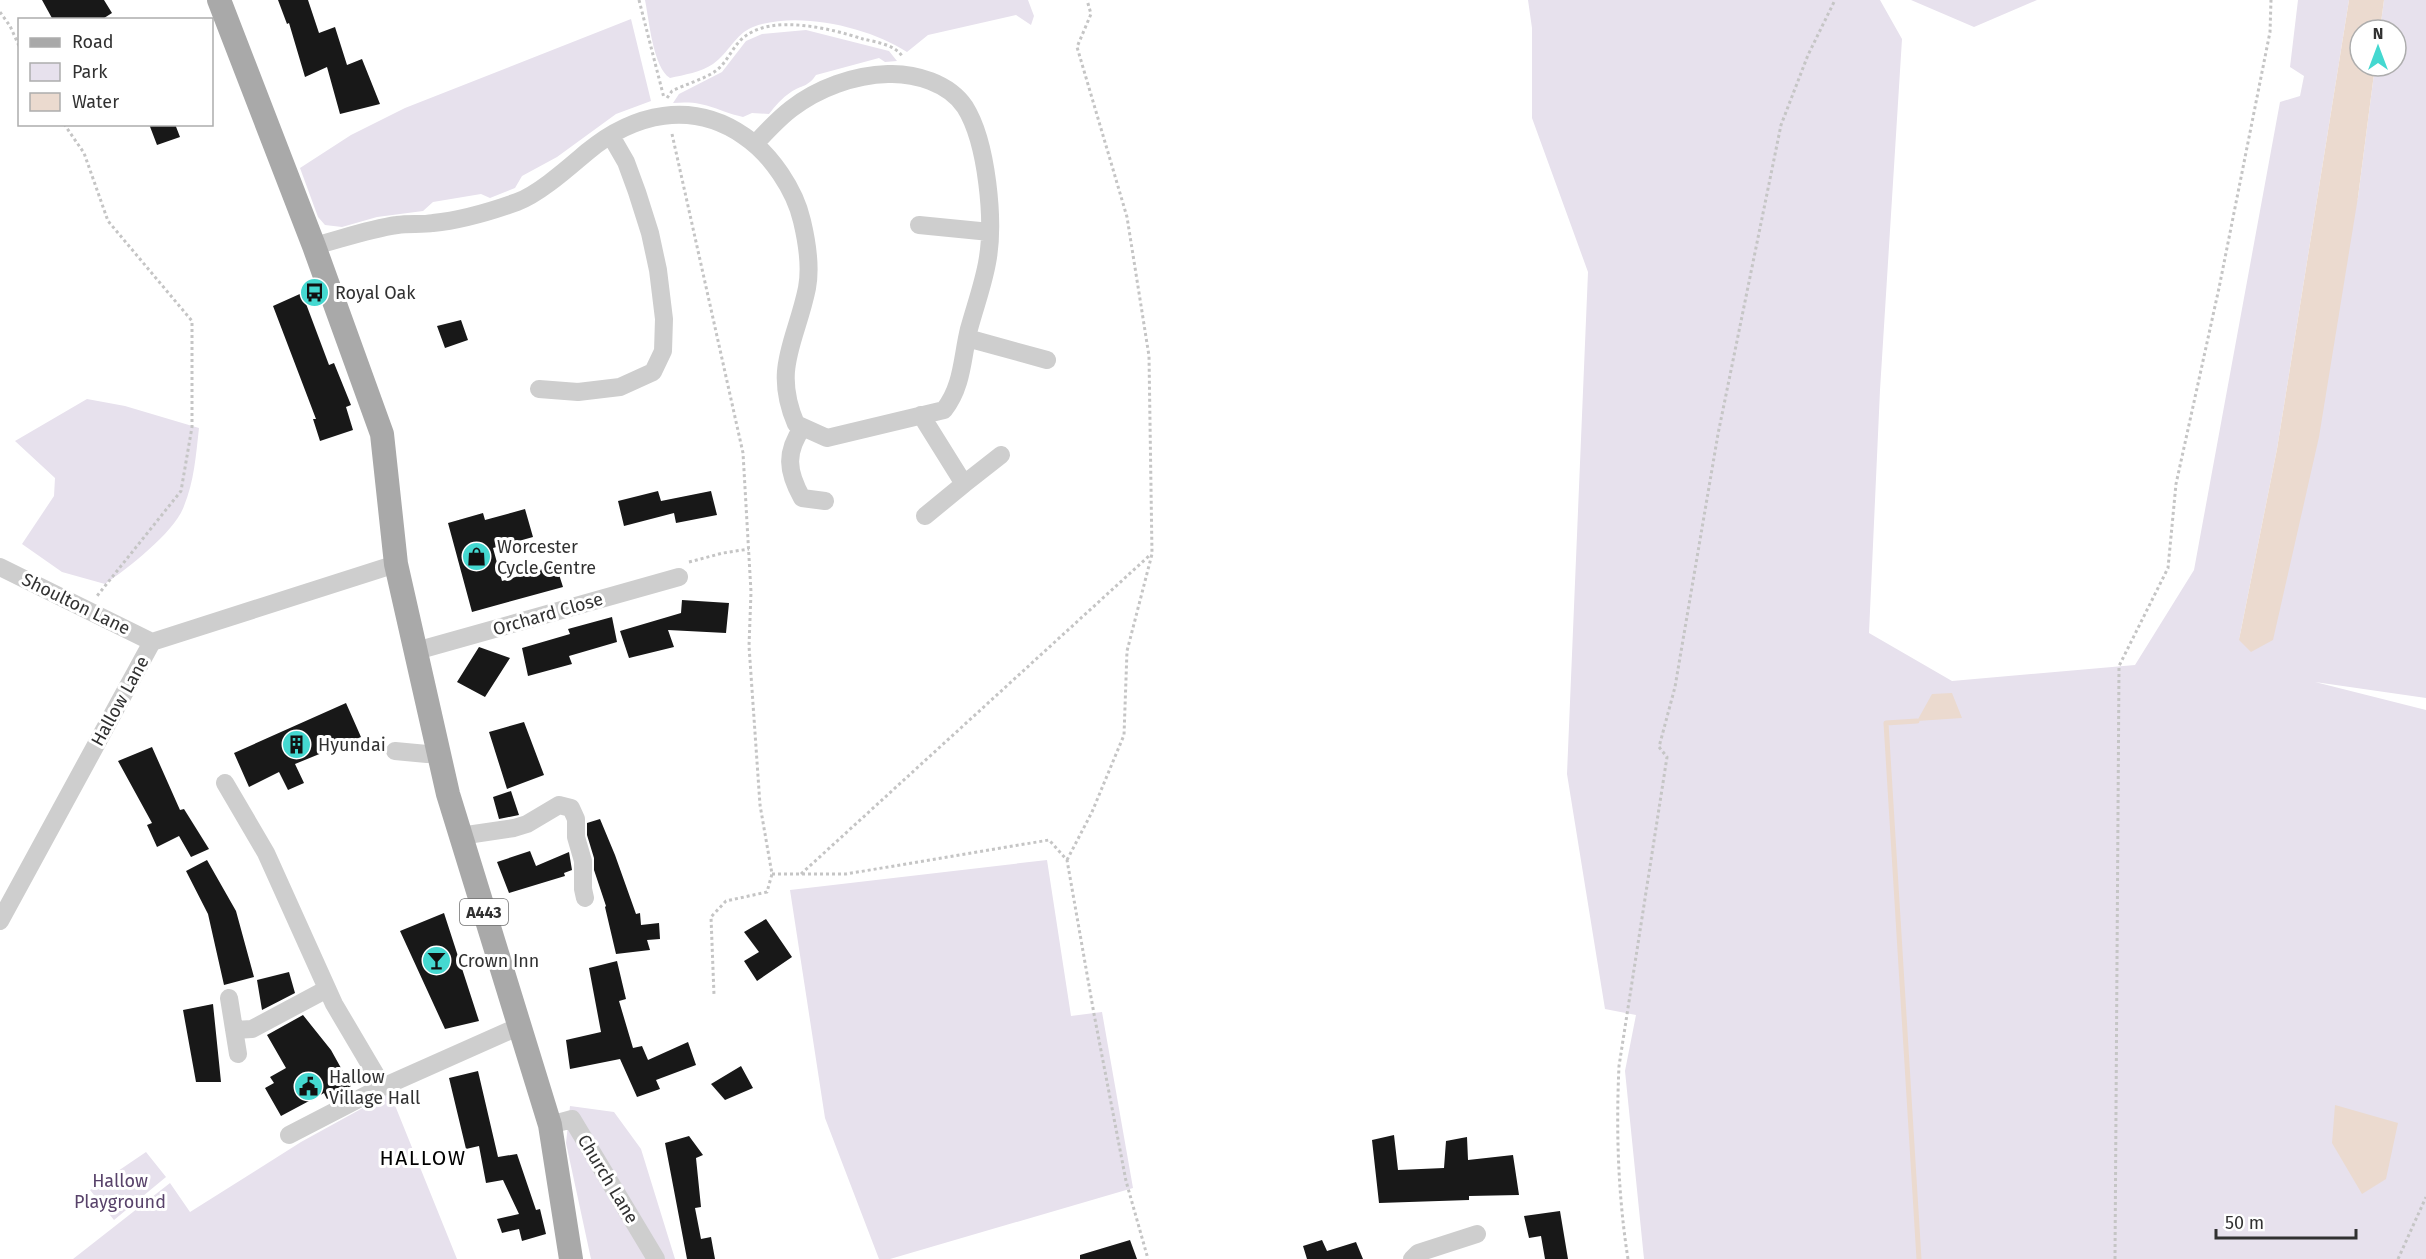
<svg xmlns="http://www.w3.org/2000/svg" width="2426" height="1259" viewBox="0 0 2426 1259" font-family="'Fira Sans',sans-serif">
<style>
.green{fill:#e7e1ed}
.water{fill:#ebdacf}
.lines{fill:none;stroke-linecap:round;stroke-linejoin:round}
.stream{stroke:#ebdacf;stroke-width:5}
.building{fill:#181818}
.path{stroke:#c5c5c5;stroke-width:3;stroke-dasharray:3 3;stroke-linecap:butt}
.minor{stroke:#cecece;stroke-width:18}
.major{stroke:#a9a9a9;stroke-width:24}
.labels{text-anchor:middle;stroke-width:6;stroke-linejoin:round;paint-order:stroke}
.shield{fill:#fff;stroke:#6f6f6f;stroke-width:1.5}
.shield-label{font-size:16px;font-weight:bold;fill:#313131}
.poi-label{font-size:18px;fill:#313131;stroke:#fff;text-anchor:start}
.street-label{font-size:18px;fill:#313131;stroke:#fff}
.park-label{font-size:18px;fill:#58426a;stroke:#fff}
.quarter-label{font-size:21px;letter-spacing:1.5px;fill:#000;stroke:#fff}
</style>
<rect width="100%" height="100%" fill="#fff"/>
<path class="green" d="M645,0H1028L1034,16L1031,25L1016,15L928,35L907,52C869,27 797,10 753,27C735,34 729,53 713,64C701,72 684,75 670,78C653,68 649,19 645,0Z
M1528,0H1880L1902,39L1880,390L1869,633L1952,681L2135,665L2194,570L2280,102L2300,96L2304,76L2290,67L2298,0H2349L2277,449L2239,640L2358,197L2375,66H2396V30H2380L2384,0H2426V698L2315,682L2426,710V1259H1644L1625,1071L1636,1015L1605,1009L1567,774L1588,272L1532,118V28Z
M1911,0H2037L1974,27Z
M631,19L651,101L616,114L557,157L522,176L515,188L490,198L481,194L433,202L423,211L377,217L342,227L325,225L318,217L300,168L351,135L405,108Z
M806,30L889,51L897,61L885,62L879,58L816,75C808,87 802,85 791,92C782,98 775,106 769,114L752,113L743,117C714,110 706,100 673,103L679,94L722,72L746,41L762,34Z
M87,399L125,406L199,428C196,455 194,482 184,506C175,532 128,568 105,584L62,572L22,544L54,496L55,478L15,441Z
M1047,860L1071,1016L1102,1012L1133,1188L890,1259H879L825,1118L790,890Z
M390,1093L457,1259H73L170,1183L190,1212L301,1142Z
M570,1106L614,1112L641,1149L675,1259H591L566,1143Z
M146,1152L166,1177L114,1220L90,1190Z"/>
<path class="water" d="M2349,0H2384L2380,30H2360V66H2375L2358,197L2319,437L2273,640L2251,652L2239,640L2277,449Z
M1952,693L1962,718L1917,721L1932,694Z
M2335,1105L2398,1123L2386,1179L2362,1194L2332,1143Z"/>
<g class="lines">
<path class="stream" d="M1917,721L1886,723L1919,1259"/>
</g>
<path class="building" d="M42,0H104L112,13L101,20H53Z
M278,0H308L319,33L335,27L347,65L362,59L380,104L340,114L327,67L305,77L289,23L287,24Z
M149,124H175L180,137L157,145Z
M302,293L329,365L334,363L351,405L346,407L353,430L320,441L313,419H316L273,306Z
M461,320L468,340L445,348L437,326Z
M658,491L661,501L711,491L717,515L676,523L674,513L624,526L618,501Z
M525,509L533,537L493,548L502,581L556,565L563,587L472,612L448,523L483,513L485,520Z
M682,600L729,603L726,633L668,630L674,647L629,658L620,631L681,613Z
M612,617L617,642L569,656L572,664L528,676L522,648L570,634L568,629Z
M479,647L510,658L485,697L457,682Z
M346,703L361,737L295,764L304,783L288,790L279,772L249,787L234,753Z
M524,722L544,775L507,789L489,732Z
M152,747L180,810L184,809L209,849L191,857L179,836L157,847L147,825L152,823L118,761Z
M511,791L519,815L499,819L493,797Z
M600,819L615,855L636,914L640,913L641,925L659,923L660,939L647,940L650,950L616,954L605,907L606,906L594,870V858L587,835V823Z
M530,851L536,866L569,852L572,870L564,873L565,876L509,893L497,862Z
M207,860L236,911L254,977L224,985L208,914L186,871Z
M444,913L479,1021L445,1029L400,931Z
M766,919L792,957L757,981L744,961L759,952L744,932Z
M617,961L626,999L619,1001L633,1048L642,1046L648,1060L688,1042L696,1065L656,1080L660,1089L637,1097L620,1059L570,1069L566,1040L601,1032L589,968Z
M289,972L295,993L262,1010L257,980Z
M213,1004L221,1082H196L183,1010Z
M303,1015L331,1050L351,1086L327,1099L324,1093L281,1116L265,1088L274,1083L270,1077L286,1068L267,1035Z
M741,1066L753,1088L725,1100L711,1084Z
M478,1071L498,1157L517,1154L536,1210L540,1209L546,1234L522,1241L519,1229L502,1233L497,1219L519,1214L503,1180L486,1183L479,1146L466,1149L449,1078Z
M1394,1135L1398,1170L1444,1168L1446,1141L1467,1137L1468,1160L1513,1155L1519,1195L1469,1196V1200L1379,1203L1372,1140Z
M689,1136L703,1155L696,1158L701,1207L695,1208L701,1239L711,1237L715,1259H687L665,1143Z
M1560,1211L1568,1259H1545L1541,1236L1529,1238L1524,1216Z
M1130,1240L1137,1259H1080V1255Z
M1322,1240L1327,1251L1356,1242L1363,1259H1307L1303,1246Z"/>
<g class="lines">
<path class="path" d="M639,0L664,98
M0,12L10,26L20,48
M667,98L672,91C686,84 705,79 717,70C728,61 733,46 743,38C772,13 832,29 863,39C876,42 897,45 903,58
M64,124L84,153L108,221L192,321V427L181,491L97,596
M672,134L743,453L751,592L749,646L760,805L772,874L767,892L726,901L711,917L714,995
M689,562L723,553L749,549
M1067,860L1092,812L1124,735L1127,651L1152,554L1149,356L1127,217L1077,47L1091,14L1087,0
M772,874H846L1049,840L1067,860L1094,1014L1126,1181L1148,1259
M801,874L1150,555
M1628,1259C1618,1195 1616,1131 1619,1066L1667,757L1659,747L1675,687L1718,434L1781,125L1808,55L1835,0
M2115,1259L2119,666L2168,568L2176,484L2219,288L2270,32L2271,0
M2398,1259L2426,1197"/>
<path class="minor" d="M919,225L990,232
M314,246C341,239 369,229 397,225C409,223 422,225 433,223C463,220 489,212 517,202C539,194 568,168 587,152C634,113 692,100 744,136C771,154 795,190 802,221C807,242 811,267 807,288C796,342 772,368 796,424L827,438L944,410C963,386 962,357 969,329C975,307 983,285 987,263C995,222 987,142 965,107C949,83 915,73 888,74C854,75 818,88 791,109C778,119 766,132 755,144
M967,338L1047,360
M539,389L578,392L620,387L653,372L663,351L664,319L658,270L650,233L637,192L626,162L611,136
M921,415L964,484L925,516
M803,427C785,452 787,471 802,498L825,501
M964,484L1001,455
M0,567L152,642
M416,651L679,577
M395,751L427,754L439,751
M225,783L266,853L334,1004L383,1087
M460,836L514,828L527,824L559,805L571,808L576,819V837L583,861V889L585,898
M0,921L152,642L396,564
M229,998L238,1054
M234,1030L252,1029L327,989
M550,1125L572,1119L656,1259
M289,1135L376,1090L520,1026
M1412,1259L1418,1253L1477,1234"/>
<path class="major" d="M219,0L314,246L382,434L396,564L448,794L550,1125L571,1259"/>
</g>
<defs>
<symbol id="bus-disc" viewBox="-11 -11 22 22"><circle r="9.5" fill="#44d8d0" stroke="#fff"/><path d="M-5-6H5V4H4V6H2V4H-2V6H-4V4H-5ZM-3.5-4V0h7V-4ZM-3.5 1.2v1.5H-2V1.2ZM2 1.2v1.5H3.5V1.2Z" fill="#111"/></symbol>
<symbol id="shop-disc" viewBox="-11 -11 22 22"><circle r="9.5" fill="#44d8d0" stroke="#fff"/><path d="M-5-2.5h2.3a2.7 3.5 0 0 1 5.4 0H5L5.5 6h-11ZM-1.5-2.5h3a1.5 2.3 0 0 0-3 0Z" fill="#111"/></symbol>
<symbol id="building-disc" viewBox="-11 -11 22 22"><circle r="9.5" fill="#44d8d0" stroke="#fff"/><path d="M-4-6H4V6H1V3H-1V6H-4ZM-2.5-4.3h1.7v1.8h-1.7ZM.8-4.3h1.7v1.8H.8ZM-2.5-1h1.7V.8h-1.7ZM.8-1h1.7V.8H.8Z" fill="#111"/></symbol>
<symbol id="bar-disc" viewBox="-11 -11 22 22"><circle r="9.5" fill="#44d8d0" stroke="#fff"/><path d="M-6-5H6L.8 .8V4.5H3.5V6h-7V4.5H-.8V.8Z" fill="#111"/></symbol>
<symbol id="civic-disc" viewBox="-11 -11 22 22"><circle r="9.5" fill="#44d8d0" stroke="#fff"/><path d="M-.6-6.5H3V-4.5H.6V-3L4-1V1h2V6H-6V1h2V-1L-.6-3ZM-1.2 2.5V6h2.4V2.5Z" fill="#111"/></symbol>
</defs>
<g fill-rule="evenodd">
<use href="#bus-disc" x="298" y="276" width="33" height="33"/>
<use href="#shop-disc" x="460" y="540" width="33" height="33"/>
<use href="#building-disc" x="280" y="728" width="33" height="33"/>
<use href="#bar-disc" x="420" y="944" width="33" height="33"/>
<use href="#civic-disc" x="292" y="1070" width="33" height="33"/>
</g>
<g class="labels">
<rect class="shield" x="460" y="899" width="48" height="26" rx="4.5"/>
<g class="shield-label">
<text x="484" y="918">A443</text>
</g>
<g class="poi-label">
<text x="335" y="299">Royal Oak</text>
<text x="497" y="553">Worcester<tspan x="497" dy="21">Cycle Centre</tspan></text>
<text x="318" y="751">Hyundai</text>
<text x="458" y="967">Crown Inn</text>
<text x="329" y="1083">Hallow<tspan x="329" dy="21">Village Hall</tspan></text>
</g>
<g class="street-label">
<text transform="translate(76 604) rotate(26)" y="6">Shoulton Lane</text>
<text transform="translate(548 614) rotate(-16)" y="6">Orchard Close</text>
<text transform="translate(120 701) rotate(-61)" y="6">Hallow Lane</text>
<text transform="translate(608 1179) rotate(59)" y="6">Church Lane</text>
</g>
<g class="park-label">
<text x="120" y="1187">Hallow<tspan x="120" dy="21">Playground</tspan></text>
</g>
<g class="quarter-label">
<text x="423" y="1165">HALLOW</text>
</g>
</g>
<rect x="18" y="18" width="195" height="108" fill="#ffffff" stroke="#adadad" stroke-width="1.5"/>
<rect x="30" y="38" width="30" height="9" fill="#a9a9a9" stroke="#adadad" stroke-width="1.5"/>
<text x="72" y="48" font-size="18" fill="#313131">Road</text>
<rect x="30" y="63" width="30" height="18" fill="#e7e1ed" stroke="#adadad" stroke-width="1.5"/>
<text x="72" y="78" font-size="18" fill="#313131">Park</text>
<rect x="30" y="93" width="30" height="18" fill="#ebdacf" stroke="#adadad" stroke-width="1.5"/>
<text x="72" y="108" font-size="18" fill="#313131">Water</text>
<g transform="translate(2378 48)"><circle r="28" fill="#ffffff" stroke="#adadad" stroke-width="1.5"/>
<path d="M0-4.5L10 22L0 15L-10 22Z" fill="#44d8d0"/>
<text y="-9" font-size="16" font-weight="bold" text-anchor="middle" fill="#313131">N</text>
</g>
<path d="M2216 1229v9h140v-9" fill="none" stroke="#313131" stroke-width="3"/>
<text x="2225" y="1229" font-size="18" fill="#313131" stroke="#ffffff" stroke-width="4.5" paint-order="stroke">50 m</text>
</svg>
